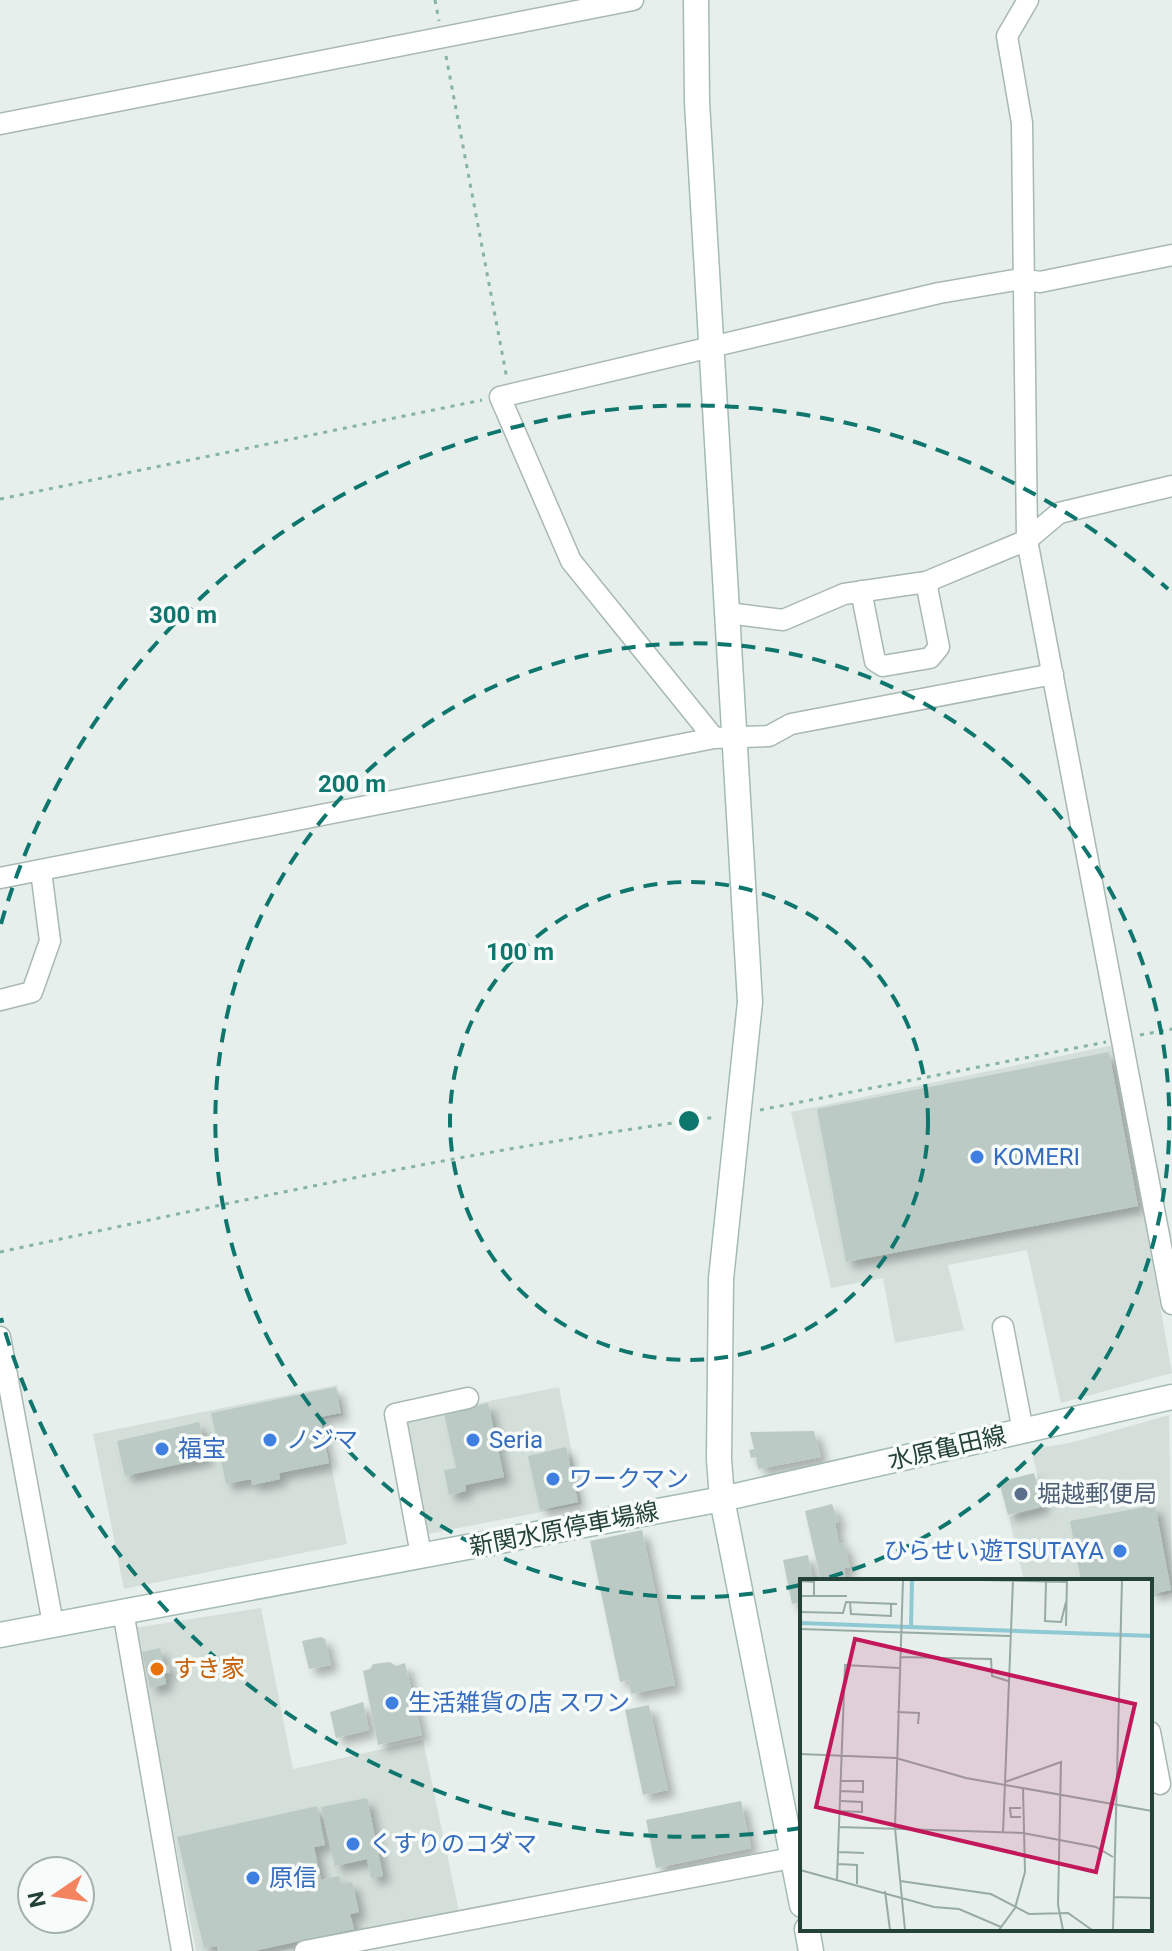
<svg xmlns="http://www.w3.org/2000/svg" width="1172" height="1951" viewBox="0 0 1172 1951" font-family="Roboto,'Noto Sans JP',sans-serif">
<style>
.built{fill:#d4dfda}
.building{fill:#bbcac4;filter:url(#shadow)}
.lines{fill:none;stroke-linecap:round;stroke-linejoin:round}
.street-casing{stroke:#a8b8b2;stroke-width:23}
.secondary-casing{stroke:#a4bbb3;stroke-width:27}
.path{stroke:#86b3a5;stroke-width:3;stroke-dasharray:4 6;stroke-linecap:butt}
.street{stroke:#fff;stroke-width:20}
.secondary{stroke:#fff;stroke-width:24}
.ring{fill:none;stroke:#0f766e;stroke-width:4;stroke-dasharray:14 10}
.shop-dot{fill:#3f7fe0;stroke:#f7fbf9;stroke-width:3}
.service-dot{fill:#5c6f8a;stroke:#f7fbf9;stroke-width:3}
.food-dot{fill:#e8710a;stroke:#f7fbf9;stroke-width:3}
.labels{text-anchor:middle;stroke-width:7;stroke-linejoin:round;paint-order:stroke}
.shop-label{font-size:24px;fill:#366cbe;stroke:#f7fbf9;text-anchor:start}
.street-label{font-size:24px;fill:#24423a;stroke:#f7fbf9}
.service-label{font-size:24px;fill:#4e5e75;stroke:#f7fbf9;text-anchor:start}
.food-label{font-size:24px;fill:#c56008;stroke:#f7fbf9;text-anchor:start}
.inset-river{fill:none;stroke:#8ec9d4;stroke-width:4}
.inset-road{fill:none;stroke:#98aaa4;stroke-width:2}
.view{fill:#c2185b;fill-opacity:0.15;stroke:#c2185b;stroke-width:4}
.inset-edge{fill:none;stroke:#24423a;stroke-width:4}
.centre{fill:#0f766e;stroke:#f7fbf9;stroke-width:4}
.ring-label{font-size:24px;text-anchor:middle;font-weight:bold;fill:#0f766e;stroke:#f7fbf9;stroke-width:7;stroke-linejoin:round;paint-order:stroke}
</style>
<defs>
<filter id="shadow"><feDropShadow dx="7" dy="7" stdDeviation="4" flood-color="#0004"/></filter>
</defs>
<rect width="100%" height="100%" fill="#e6efeb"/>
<path class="built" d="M1114,1045L1172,1373L1061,1403L1027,1250L948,1265L964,1330L895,1343L883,1278L831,1288L791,1112Z
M337,1385L343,1415L322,1420L347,1544L124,1589L93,1434Z
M559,1387L582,1504L428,1534L405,1418Z
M1169,1415L1172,1593L1150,1598V1581H1024L1009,1517L1045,1507L1031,1449L1070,1443Z
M261,1608L293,1769L423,1740L460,1916L279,1951H196L134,1628Z"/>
<path class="building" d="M1109,1052L1138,1206L846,1262L817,1109Z
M336,1387L341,1413L320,1417L329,1463L279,1473L280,1479L252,1485L251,1479L226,1484L211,1413Z
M488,1403L504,1477L465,1485L466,1491L449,1495L444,1470L456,1468L444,1413Z
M199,1422L207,1458L125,1476L117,1441Z
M814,1431L821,1457L758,1469L756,1457L751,1458L749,1450L754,1449L750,1432Z
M566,1447L578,1502L540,1510L528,1456Z
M1034,1473L1043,1506L1008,1515L999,1482Z
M832,1504L839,1522L835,1523L839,1544L844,1543L850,1567L844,1568L846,1580L821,1581L805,1511Z
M1155,1505L1171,1590L1150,1594V1581H1081L1070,1521Z
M642,1530L675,1685L631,1694L629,1680L620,1682L590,1541Z
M808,1555L813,1581H802V1602L792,1604L783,1560Z
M321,1637L325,1639L331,1665L309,1669L302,1641Z
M160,1648L164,1666L168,1665L170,1672L164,1673L166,1684L150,1688L142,1652Z
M390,1662L396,1666L405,1663L422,1735L378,1745L363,1671L370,1669L373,1664Z
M363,1702L369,1730L336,1738L330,1712Z
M649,1705L668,1790L643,1795L625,1710Z
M367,1798L383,1876L371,1878L367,1859L335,1866L321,1807Z
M741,1801L751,1848L656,1868L646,1820Z
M317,1806L325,1845L314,1847L321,1880L339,1876L341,1884L352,1882L359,1912L350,1914L354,1929L254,1951H218L217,1946L204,1948L177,1837Z"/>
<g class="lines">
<defs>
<path id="street" d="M1028,0L1007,36L1022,123L1027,540L1172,1304
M0,124L633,0
M861,591L875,661L883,666L930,658L939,647L926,582
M728,613L783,620L844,594L926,582L1027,540L1059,513L1172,486
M714,738L571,561L500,397L939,293L1021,279L1040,282L1172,255
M0,878L714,738L769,736L791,724L1053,674
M0,1000L32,992L50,941L41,871
M1003,1327L1023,1431
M0,1337L53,1624
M421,1555L395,1414L468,1398
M123,1611L182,1951
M1150,1732L1160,1784
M305,1951L802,1856"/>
<path id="secondary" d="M696,0L697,102L750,1002L721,1279L719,1459L722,1499L802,1905
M0,1635L722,1499L1172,1397
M807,1929L811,1951"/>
</defs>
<use href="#street" class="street-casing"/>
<use href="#secondary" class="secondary-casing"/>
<path class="path" d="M435,0L439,21
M446,56L507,379
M0,499L482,400
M1140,1035L1172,1029
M760,1110L1106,1042
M0,1252C238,1201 475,1149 717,1117"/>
<use href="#street" class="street"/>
<use href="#secondary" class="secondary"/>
</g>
<g class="ring">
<circle cx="689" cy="1121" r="239"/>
<path d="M800 1585A477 477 0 1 1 816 1581"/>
<path d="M801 1828A716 716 0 0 1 1 1318M1 924A716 716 0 0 1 1168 589"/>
</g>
<g class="shop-dot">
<circle cx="977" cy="1157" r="8"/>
<circle cx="270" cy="1440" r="8"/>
<circle cx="473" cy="1440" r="8"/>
<circle cx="162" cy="1449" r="8"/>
<circle cx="553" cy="1479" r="8"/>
<circle cx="1120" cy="1551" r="8"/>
<circle cx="392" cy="1703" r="8"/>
<circle cx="353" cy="1844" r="8"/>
<circle cx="253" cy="1878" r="8"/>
</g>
<circle class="service-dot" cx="1021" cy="1494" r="8"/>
<circle class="food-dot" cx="157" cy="1669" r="8"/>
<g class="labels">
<g class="shop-label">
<text x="993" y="1165">KOMERI</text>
<text x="286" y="1448">ノジマ</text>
<text x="489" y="1448">Seria</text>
<text x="178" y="1457">福宝</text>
<text x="569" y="1487">ワークマン</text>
<text x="1104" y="1559" text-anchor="end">ひらせい遊TSUTAYA</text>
<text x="408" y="1711">生活雑貨の店 スワン</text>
<text x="369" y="1852">くすりのコダマ</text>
<text x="269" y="1886">原信</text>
</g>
<g class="street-label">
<text transform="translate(947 1448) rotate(-13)" y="8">水原亀田線</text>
<text transform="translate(564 1529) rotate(-11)" y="8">新関水原停車場線</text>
</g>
<g class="service-label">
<text x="1037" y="1502">堀越郵便局</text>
</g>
<g class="food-label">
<text x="173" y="1677">すき家</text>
</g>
</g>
<g transform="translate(800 1579)">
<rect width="352" height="352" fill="#e6efeb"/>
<path class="inset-river" d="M0,44L352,57M111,48L112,1"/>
<path class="inset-road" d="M103,1L95,249L105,351M183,1L267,3M0,2L14,3V16M246,3L245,42L261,43L266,23M0,17H47M50,23L51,35L91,37V25M0,33L43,34L46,23L97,25M266,47L267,1M0,50L210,57M100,78L191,80L192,97L208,102M97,133L119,134L118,145M0,175L96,179M96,179L166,199L352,232M205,203L261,183L258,326L263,351M41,212L63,213V202H41M40,232L62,233V223L41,222M221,238H211L210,229H221M39,248L223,254L296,268L313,278M203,254L213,1M39,273L64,274M38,285L57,286V305M0,291L134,328L159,330L201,348M37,300L45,86L99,89M100,302L191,315L229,335L268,334L292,351M85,312L90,351M313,318L352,319M199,351L215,329L225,293L223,209M313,351L322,1"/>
<path class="view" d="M55,60L335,125L296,293L16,228Z"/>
<rect width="352" height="352" class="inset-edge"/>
</g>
<circle cx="689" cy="1121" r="12" class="centre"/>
<g class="ring-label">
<text x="183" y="623">300 m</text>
<text x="352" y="792">200 m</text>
<text x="520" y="960">100 m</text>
</g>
<g transform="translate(56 1895) rotate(257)"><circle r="38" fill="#f7fbf9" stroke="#a3b1ad" stroke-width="2"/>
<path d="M0-6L14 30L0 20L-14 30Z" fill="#f4845f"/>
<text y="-12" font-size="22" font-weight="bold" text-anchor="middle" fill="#24423a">N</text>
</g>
</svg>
